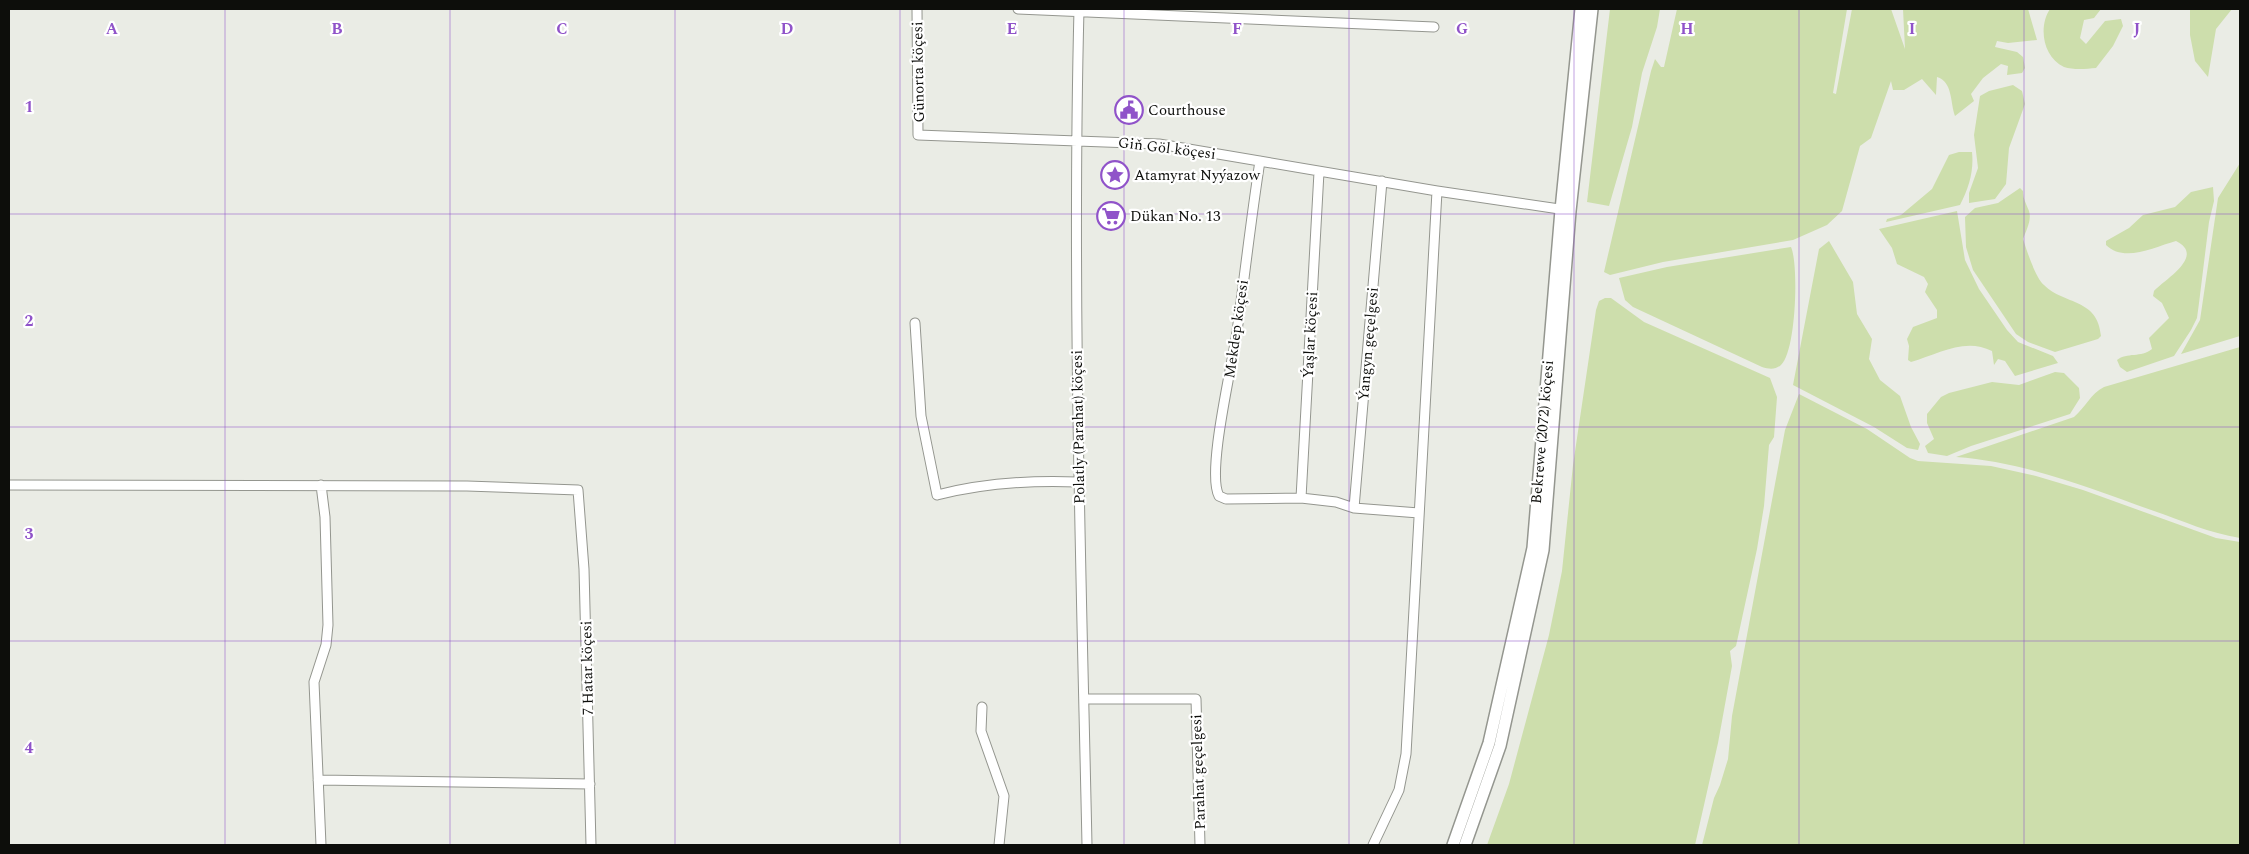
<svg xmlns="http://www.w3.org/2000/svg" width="2249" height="854" viewBox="0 0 2249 854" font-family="Spectral,serif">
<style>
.green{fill:#cddeac}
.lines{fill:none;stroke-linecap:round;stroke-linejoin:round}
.minor-casing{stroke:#94968f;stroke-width:11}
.major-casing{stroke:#94968f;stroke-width:14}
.minor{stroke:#fff;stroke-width:9}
.major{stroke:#fff;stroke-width:11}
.grid{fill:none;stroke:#9053c9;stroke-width:1;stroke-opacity:0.55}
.labels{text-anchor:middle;stroke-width:4.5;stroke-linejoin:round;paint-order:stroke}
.street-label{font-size:15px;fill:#0d0e0b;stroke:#fff}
.poi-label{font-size:15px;fill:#0d0e0b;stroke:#fff;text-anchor:start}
.grid-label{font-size:16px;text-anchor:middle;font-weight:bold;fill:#9053c9;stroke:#fff;stroke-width:4.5;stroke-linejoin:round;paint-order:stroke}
</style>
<rect width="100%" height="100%" fill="#eaece5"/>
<path class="green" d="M1610,9H1660L1657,27L1642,73L1632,127L1609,206L1587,202Z
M1677,9H1847L1833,93L1836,94L1852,9H1891L1905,49L1903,9H2028L2037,40L2008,43L1997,41L1995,47L2017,52L2023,57L2025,68L2022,73L2007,75L2008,66L2001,64L1983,78L1971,94L1974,101L1955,116C1950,102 1953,82 1937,77L1936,95L1922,79L1904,90H1893L1891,81L1871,138L1860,146L1842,211L1827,225L1793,240L1663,262L1610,275L1604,272L1651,71L1655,59L1661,67H1664Z
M2050,9H2101L2094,18L2084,20L2080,38L2086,44L2105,21L2121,19L2123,26L2113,46L2096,68C2086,69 2073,70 2064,67C2043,57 2038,27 2050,9Z
M2190,9H2232L2216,29L2208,77L2195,61L2190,35Z
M2013,85L2022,91L2025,104L2009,148L2006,184L1995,199L1969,203V193L1978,168L1974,135L1980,96L1989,91Z
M1959,152H1972C1974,171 1969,188 1960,205L1886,222L1887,219L1901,215L1932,189L1949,155Z
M2240,163V336L2181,354L2200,320L2218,198Z
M2213,187L2214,201L2209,222L2199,303L2197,318L2191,330L2174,356L2127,372L2120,367L2117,360C2127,352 2141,358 2152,349L2149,338L2169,318L2162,303L2153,296L2154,291C2165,279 2206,256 2176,241C2154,247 2124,263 2106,245V241L2129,228L2143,215L2175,207L2191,192Z
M2020,188L2023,191C2023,199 2026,203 2029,211C2032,220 2026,231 2023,239C2027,251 2035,277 2044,285C2064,305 2098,298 2101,336L2098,339L2055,352L2028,342L2016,334L1973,270L1966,247L1965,217L1975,208L1998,203Z
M1957,211L1965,260L1979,289L2007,330L2018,342L2053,356L2058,363L2015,376L2005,361L1998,359L1994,365L1992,351C1965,337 1938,354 1911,362L1908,360L1909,346L1907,339L1913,327L1937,318V310L1925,292L1928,284L1924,277L1897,264L1892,248L1879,229Z
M1829,241L1853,282L1857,314L1872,339L1869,359L1880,380L1900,396L1911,427L1920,444L1918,450L1907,448L1874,427L1793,385L1819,249Z
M1791,247C1799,265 1796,352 1781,365C1775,370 1769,369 1762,367L1633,307L1625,300L1619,278L1667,267Z
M1605,298H1611L1644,322L1770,378L1777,397L1774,437L1769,445L1764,506L1757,549L1736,646L1730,651L1732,666L1718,743L1695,845H1487L1509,784L1549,635L1562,571L1573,465L1596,310L1599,301Z
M2240,347V538C2209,533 2183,521 2154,511C2089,488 2025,462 1956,457L2074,417C2085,408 2091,393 2104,387Z
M2055,372L2064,373L2079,388L2080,398L2070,414L1971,446L1947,456L1928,453L1925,446L1934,439L1927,423V414L1941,397L1949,393L1992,382L2019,385Z
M1799,394L1867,429L1910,458L1918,461L1991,466L2036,476L2083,490L2216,538L2240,542V845H1702L1714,798L1720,785L1728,759L1732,716L1785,430Z"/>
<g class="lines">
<defs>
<path id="minor" d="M917,9L918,135L1159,144L1437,191L1566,210
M1018,9L1434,27
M1079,9C1072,288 1081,566 1087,845
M1260,161C1251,218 1245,274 1237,331C1233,363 1206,472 1219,496L1226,499L1301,498L1336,502L1354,508L1419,513
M915,323L921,416L937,495C984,483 1029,480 1078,482
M9,485L467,486L578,490L584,569L591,845
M321,485L325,517L328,625L326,645L314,682L321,845
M1301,498L1319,172
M1354,508L1382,181
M1084,699H1196L1200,845
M982,707L981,731L1004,796L999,845
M318,780L590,784
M1373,845L1399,790L1406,754L1437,191"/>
<path id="major" d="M1453,845L1489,743L1533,548L1561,210L1581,9
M1465,845L1500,746L1543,550L1570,211L1592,9"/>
</defs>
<use href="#minor" class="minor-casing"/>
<use href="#major" class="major-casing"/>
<use href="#minor" class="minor"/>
<use href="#major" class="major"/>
</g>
<path class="grid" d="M225,9V845M450,9V845M675,9V845M900,9V845M1124,9V845M1349,9V845M1574,9V845M1799,9V845M2024,9V845M9,214H2240M9,427H2240M9,641H2240"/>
<defs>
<symbol id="civic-ring" viewBox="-11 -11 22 22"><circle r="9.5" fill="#fff" stroke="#9053c9" stroke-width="1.5"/><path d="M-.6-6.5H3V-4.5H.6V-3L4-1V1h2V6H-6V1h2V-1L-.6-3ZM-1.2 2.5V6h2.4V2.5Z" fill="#9053c9"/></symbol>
<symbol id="sight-ring" viewBox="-11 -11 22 22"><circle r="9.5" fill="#fff" stroke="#9053c9" stroke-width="1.5"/><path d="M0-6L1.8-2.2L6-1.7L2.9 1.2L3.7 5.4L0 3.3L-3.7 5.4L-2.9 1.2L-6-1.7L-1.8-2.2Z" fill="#9053c9"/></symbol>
<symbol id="supermarket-ring" viewBox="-11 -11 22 22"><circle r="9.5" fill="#fff" stroke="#9053c9" stroke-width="1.5"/><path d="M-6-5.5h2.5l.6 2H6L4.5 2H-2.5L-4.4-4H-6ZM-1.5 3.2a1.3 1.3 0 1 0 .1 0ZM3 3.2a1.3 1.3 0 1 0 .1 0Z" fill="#9053c9"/></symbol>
</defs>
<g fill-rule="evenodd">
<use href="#civic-ring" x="1113" y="94" width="32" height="32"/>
<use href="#sight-ring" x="1099" y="159" width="32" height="32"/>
<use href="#supermarket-ring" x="1095" y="200" width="32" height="32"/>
</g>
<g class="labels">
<g class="street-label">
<text transform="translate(918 72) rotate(-91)" y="5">Günorta köçesi</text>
<text transform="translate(1167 148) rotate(7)" y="5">Giň Göl köçesi</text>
<text transform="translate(1236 329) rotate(-82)" y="5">Mekdep köçesi</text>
<text transform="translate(1310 335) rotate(-87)" y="5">Ýaşlar köçesi</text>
<text transform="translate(1368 344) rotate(-85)" y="5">Ýangyn geçelgesi</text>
<text transform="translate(1078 427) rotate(-91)" y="5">Polatly (Parahat) köçesi</text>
<text transform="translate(1542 432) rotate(-85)" y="5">Bekrewe (2072) köçesi</text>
<text transform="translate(587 668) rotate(-91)" y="5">7 Hatar köçesi</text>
<text transform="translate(1198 772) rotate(-92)" y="5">Parahat geçelgesi</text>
</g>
<g class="poi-label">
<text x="1148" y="115">Courthouse</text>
<text x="1134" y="180">Atamyrat Nyýazow</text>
<text x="1130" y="221">Dükan No. 13</text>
</g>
</g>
<g class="grid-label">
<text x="112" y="34">A</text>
<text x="337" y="34">B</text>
<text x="562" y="34">C</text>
<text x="787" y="34">D</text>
<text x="1012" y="34">E</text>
<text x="1237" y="34">F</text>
<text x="1462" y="34">G</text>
<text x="1687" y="34">H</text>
<text x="1912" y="34">I</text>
<text x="2137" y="34">J</text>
<text x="29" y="112">1</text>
<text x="29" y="326">2</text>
<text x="29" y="539">3</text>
<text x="29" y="753">4</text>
</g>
<rect width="2249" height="854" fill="none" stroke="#0d0e0b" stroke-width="20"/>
</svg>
